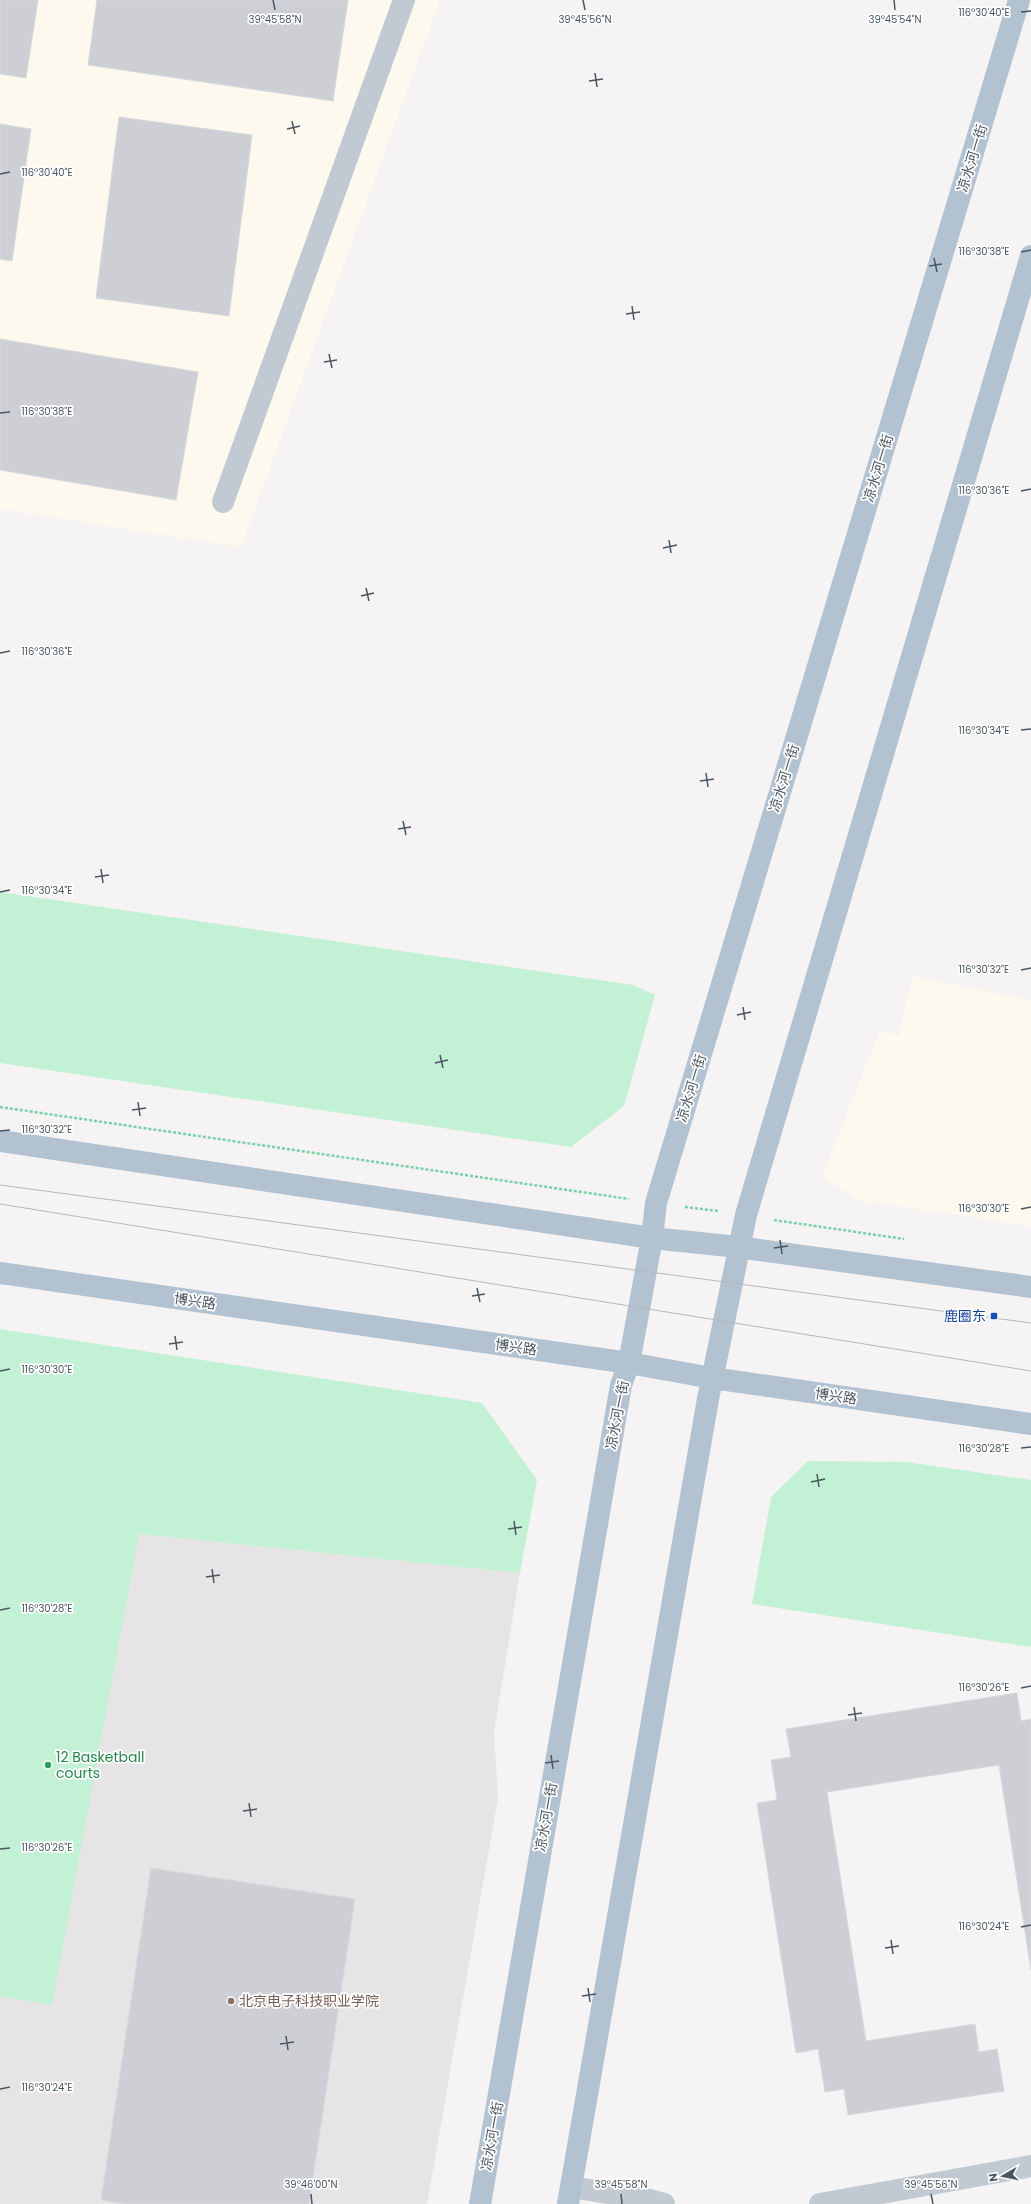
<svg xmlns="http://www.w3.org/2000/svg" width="1031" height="2204" viewBox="0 0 1031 2204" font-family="Poppins,'Noto Sans SC',sans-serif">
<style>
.commercial{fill:#fdf9ef}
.education{fill:#e6e4e5}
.park{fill:#c3f1d5}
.building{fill:#cdcfd5;stroke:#d7d9de}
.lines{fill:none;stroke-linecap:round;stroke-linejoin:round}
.path{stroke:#7ad0a6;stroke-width:2.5;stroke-dasharray:3 2;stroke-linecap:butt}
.minor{stroke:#c1cad2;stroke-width:22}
.major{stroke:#b3c2d1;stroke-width:22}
.tram{stroke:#b5b8bd;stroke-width:1}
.ticks{fill:none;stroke:#4a5661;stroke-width:1.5}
.transit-dot{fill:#1a4fb4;stroke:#fff;stroke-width:1.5}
.leisure-dot{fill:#2e9e5b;stroke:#fff;stroke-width:1.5}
.education-dot{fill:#8d6e63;stroke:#fff;stroke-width:1.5}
.labels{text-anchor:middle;stroke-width:3.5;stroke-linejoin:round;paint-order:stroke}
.street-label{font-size:14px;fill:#4a5661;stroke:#fff}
.transit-label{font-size:14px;fill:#164399;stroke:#fff;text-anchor:end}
.leisure-label{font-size:14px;fill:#27864d;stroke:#fff;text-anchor:start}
.education-label{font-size:14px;fill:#785e54;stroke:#fff;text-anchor:start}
.ticks-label{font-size:10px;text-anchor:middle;fill:#4a5661;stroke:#fff;stroke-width:3.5;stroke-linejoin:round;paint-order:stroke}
</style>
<rect width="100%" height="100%" fill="#f5f3f3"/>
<path class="commercial" d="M0,0H440L241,547L0,509Z
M912,976L1031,1000V1226L858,1200L822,1176L880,1030L899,1036Z"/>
<path class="education" d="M0,1512L139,1534L520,1573L494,1732L498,1798L427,2204H0Z"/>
<path class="park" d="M0,892L633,985L655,995L624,1106L571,1147L0,1063Z
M0,1329L482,1403L537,1480L520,1573L139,1534L52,2005L0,1996Z
M808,1461L906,1462L1031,1480V1647L752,1604L771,1497Z"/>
<path class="building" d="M0,0H38L26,78L0,74Z
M97,0H348L333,101L88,65Z
M119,117L252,135L229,316L96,298Z
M0,124L31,129L12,261L0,259Z
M0,339L198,372L176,500L0,470Z
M1017,1693L1021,1721L1031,1719V1970L999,1765L827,1792L866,2041L975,2024L979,2052L997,2049L1004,2091L848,2115L844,2089L825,2092L818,2049L796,2053L757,1803L777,1800L771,1760L791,1757L786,1729Z
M151,1868L355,1899L309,2204H125L101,2200Z"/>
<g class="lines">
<path class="path" d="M0,1107L629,1199
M685,1207L718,1211
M774,1220L904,1239"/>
<path class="minor" d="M223,502L404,0
M571,2187L645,2199L664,2204
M820,2204L1031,2166"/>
<path class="major" d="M0,1141L652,1238L738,1247L1031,1287
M0,1273L629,1363L712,1378L1031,1424
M480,2204L621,1385L629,1363L652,1238L656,1203L1019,0
M568,2204L708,1399L746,1215L1031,256"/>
<path class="tram" d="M0,1185L1031,1323
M0,1204L1031,1371"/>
</g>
<path class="ticks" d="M273,0L275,10M583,0L585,10M894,0L895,10M1021,12L1031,11M595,73L597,87M589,81L603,79M292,121L295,134M287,129L300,126M0,174L10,172M1021,252L1031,250M934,258L937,272M929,266L942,264M632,306L634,320M626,314L640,312M329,354L332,368M324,362L337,360M0,413L10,412M1021,491L1031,489M669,540L671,553M663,548L677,545M366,588L369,601M361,596L374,593M0,653L10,651M1021,730L1031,729M706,773L708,787M700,781L714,779M403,821L406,835M398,829L411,827M101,869L103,883M95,877L109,875M0,892L10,890M1021,970L1031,968M743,1007L745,1020M737,1015L751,1012M440,1055L443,1068M435,1063L448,1060M138,1102L140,1116M132,1110L146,1108M0,1131L10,1130M1021,1209L1031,1207M780,1240L782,1254M774,1248L788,1246M477,1288L480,1302M472,1296L485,1294M175,1336L177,1350M169,1344L183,1342M0,1371L10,1369M1021,1448L1031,1447M817,1474L819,1487M811,1482L825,1479M514,1521L516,1535M508,1529L522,1527M212,1569L214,1583M206,1577L220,1575M0,1610L10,1608M1021,1688L1031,1686M854,1707L856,1721M848,1715L862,1713M551,1755L553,1769M545,1763L559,1761M249,1803L251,1817M243,1811L257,1809M0,1849L10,1848M1021,1927L1031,1925M891,1940L893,1954M885,1948L899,1946M588,1988L590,2002M582,1996L596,1994M286,2036L288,2050M280,2044L294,2042M0,2089L10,2087M311,2194L312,2204M621,2194L622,2204M931,2194L933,2204"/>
<rect class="transit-dot" x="990" y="1312" width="8" height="8" rx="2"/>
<circle class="leisure-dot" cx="48" cy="1765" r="4"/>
<circle class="education-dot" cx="231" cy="2001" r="4"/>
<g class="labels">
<g class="street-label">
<text transform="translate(972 158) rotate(-73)" y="5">凉水河一街</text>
<text transform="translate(878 468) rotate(-73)" y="5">凉水河一街</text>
<text transform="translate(784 778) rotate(-73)" y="5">凉水河一街</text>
<text transform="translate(691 1088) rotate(-73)" y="5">凉水河一街</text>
<text transform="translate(195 1301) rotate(8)" y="5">博兴路</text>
<text transform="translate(516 1347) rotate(8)" y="5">博兴路</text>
<text transform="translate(836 1396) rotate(8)" y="5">博兴路</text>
<text transform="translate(617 1415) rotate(-79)" y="5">凉水河一街</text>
<text transform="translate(546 1817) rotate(-80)" y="5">凉水河一街</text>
<text transform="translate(492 2136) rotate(-80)" y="5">凉水河一街</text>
</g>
<g class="transit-label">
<text x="986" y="1321">鹿圈东</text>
</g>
<g class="leisure-label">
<text x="56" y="1762">12 Basketball<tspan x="56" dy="16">courts</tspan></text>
</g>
<g class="education-label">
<text x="239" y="2006">北京电子科技职业学院</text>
</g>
</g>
<g class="ticks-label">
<text x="984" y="16">116°30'40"E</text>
<text x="275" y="23">39°45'58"N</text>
<text x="585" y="23">39°45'56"N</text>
<text x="895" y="23">39°45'54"N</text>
<text x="47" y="176">116°30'40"E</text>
<text x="984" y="255">116°30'38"E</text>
<text x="47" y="415">116°30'38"E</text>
<text x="984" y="494">116°30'36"E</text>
<text x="47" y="655">116°30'36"E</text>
<text x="984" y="734">116°30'34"E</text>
<text x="47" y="894">116°30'34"E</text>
<text x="984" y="973">116°30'32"E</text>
<text x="47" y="1133">116°30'32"E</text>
<text x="984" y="1212">116°30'30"E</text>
<text x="47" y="1373">116°30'30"E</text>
<text x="984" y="1452">116°30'28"E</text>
<text x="47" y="1612">116°30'28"E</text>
<text x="984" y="1691">116°30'26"E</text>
<text x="47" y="1851">116°30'26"E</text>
<text x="984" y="1930">116°30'24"E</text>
<text x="47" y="2091">116°30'24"E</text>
<text x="311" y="2188">39°46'00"N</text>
<text x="621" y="2188">39°45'58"N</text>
<text x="931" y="2188">39°45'56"N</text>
</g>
<g transform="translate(1003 2176) rotate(261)" stroke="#ffffff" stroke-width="3" paint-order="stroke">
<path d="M0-3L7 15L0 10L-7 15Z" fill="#4a5661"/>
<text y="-6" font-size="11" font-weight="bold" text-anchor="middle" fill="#4a5661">N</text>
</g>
</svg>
